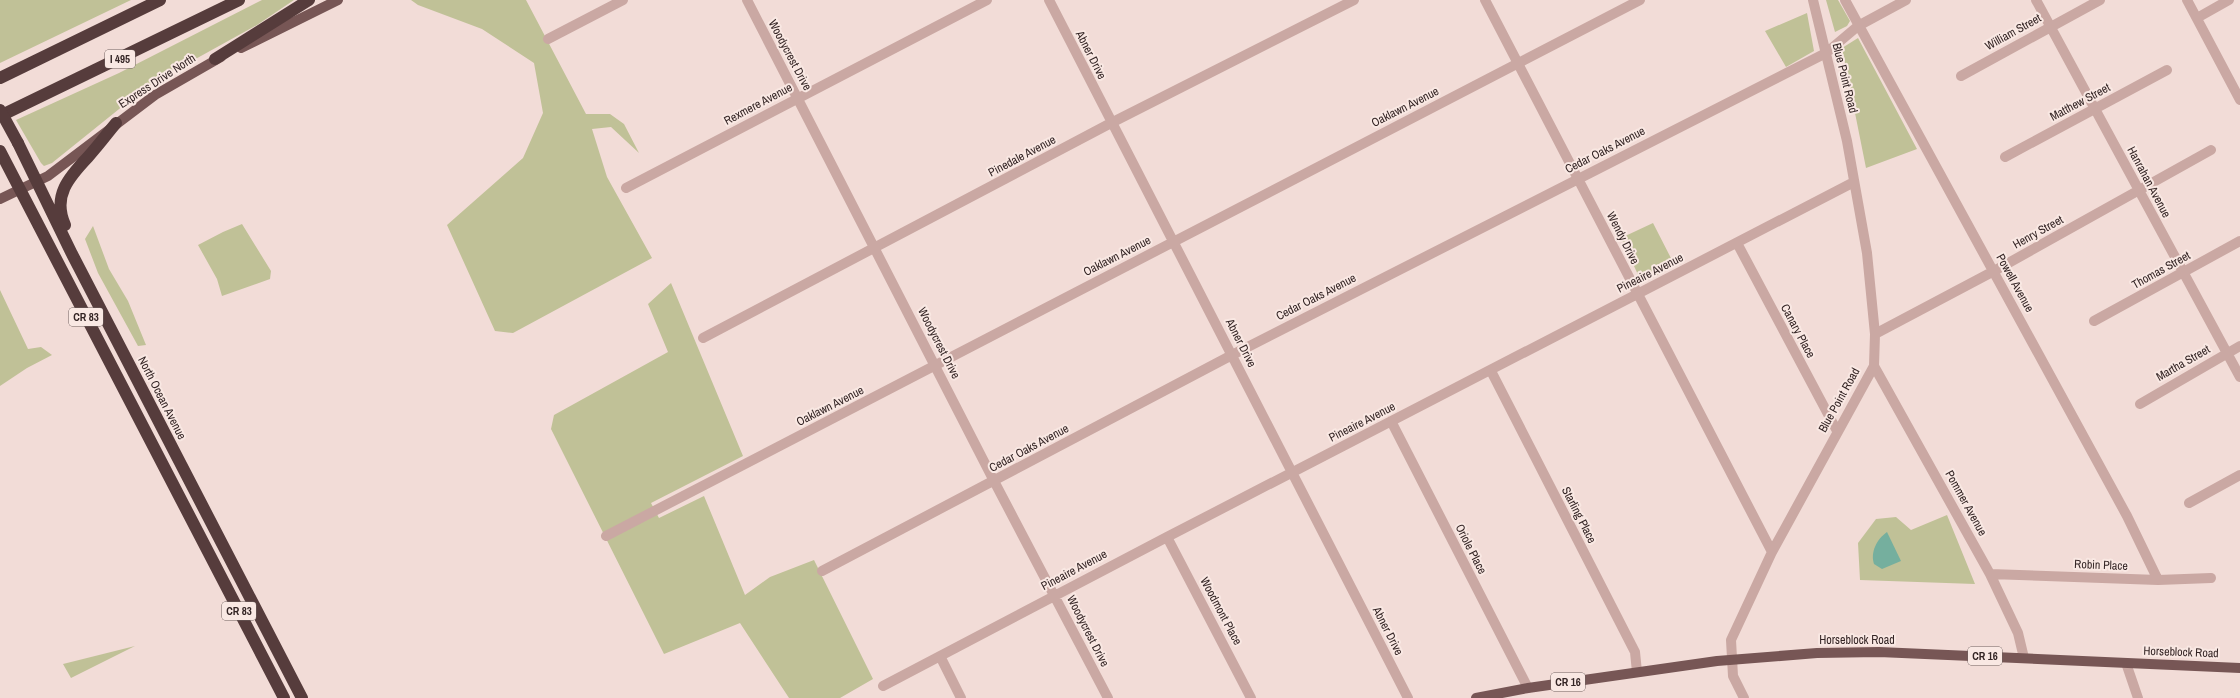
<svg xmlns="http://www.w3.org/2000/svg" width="2240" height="698" viewBox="0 0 2240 698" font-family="'Archivo Narrow',sans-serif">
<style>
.green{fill:#c0c197}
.water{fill:#75af9e}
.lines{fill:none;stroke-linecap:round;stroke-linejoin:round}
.minor{stroke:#caa8a3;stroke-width:10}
.major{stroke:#775655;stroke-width:10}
.highway{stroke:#563c3c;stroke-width:12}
.highway-bridge{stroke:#563c3c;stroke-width:12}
.labels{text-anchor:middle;stroke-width:4;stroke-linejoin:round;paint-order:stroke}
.shield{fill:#f9e8e3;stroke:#6f605e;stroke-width:1}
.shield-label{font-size:11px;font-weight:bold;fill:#342525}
.street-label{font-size:12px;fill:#342525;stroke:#f9e8e3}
</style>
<rect width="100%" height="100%" fill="#f2dcd7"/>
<path class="green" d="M0,0H131L0,63Z
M262,0H294L257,25L163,77L139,93L52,163L44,166L41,163L16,120L119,73Z
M411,0H526L586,114H610L624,124L639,153L611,127L592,129L607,177L652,258L513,333L495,331L447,225L523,158L543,113L534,63L482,29L418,5Z
M1826,0H1838L1850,21L1847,26L1835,32Z
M1807,13L1814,51L1786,67L1765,31Z
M1858,38L1917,149L1866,168L1842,48Z
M1653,223L1675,266L1648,280L1640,279L1621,238Z
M242,224L271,271L270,279L222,296L217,279L198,245L223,232Z
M93,226L109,269L128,301L146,345L138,346L98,273L85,239Z
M671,283L743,456L651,503L659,518L704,496L745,595L770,577L814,560L873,679L840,698H789L740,623L664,654L551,429L554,415L668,352L648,304Z
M0,290L28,349L41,347L52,355L27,368L0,386Z
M1947,515L1975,584L1860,580L1858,543L1876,519L1896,517L1911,530Z
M135,646L71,678L63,664Z"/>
<path class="water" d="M1887,532L1901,561L1882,569L1874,564C1870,552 1877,539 1887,532Z"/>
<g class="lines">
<path class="minor" d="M747,0L994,481L1108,698
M1049,0L1408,698
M1485,0L1772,552
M1845,0L2127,516L2158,580
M2036,0L2240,377
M2187,0L2240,100
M2197,18L2229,0
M548,39L623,0
M1961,76L2100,0
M2005,157L2167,70
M626,188L987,0
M1737,243L1837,431
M2094,321L2240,241
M1875,334L1994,271L2211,150
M703,338L1111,123L1354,0
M1874,366L1990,574L2018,633L2024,658
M1491,371L1635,652L1637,672
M2140,404L2240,346
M1391,421L1528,688
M2189,503L2240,475
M606,536L1640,0
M1167,537L1251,698
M822,571L1232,355L1826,53L1858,26L1906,0
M1990,574L2158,580L2211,578
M940,656L961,698
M2126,663L2138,698
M883,686L1167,537L1854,182
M1744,698L1733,676L1731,640L1772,552L1874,366L1875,334L1867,253L1847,141L1813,0"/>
<path class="major" d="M241,48L338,0
M0,199L48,176L155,95L221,57
M1476,698L1528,688L1717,661L1817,653L1879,652L2240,668"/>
<path class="highway" d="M215,59L309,0
M0,78L160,0
M0,116L239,0
M18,143L72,254L302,698
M0,151L284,698
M65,225C52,196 69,177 88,157C98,146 107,134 116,123"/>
<path class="highway-bridge" d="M0,110L18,143"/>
</g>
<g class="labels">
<g class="shield">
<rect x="105" y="50" width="30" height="18" rx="3"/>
<rect x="69" y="308" width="34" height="18" rx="3"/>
<rect x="222" y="602" width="34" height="18" rx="3"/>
<rect x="1968" y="647" width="34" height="18" rx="3"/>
<rect x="1551" y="673" width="34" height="18" rx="3"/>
</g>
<g class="shield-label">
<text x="120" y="63">I 495</text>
<text x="86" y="321">CR 83</text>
<text x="239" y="615">CR 83</text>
<text x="1985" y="660">CR 16</text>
<text x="1568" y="686">CR 16</text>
</g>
<g class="street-label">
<text transform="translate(2013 32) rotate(-29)" y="4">William Street</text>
<text transform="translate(790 55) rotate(62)" y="4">Woodycrest Drive</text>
<text transform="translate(1091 55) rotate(63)" y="4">Abner Drive</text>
<text transform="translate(1845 78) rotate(76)" y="4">Blue Point Road</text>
<text transform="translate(157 81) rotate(-33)" y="4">Express Drive North</text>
<text transform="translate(2080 102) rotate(-28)" y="4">Matthew Street</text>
<text transform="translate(758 104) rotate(-28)" y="4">Rexmere Avenue</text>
<text transform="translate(1405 107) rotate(-27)" y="4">Oaklawn Avenue</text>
<text transform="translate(1605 150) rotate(-27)" y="4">Cedar Oaks Avenue</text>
<text transform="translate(1022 156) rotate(-28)" y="4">Pinedale Avenue</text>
<text transform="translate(2149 182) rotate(62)" y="4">Hanrahan Avenue</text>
<text transform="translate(2038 232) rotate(-29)" y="4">Henry Street</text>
<text transform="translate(1623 238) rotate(63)" y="4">Wendy Drive</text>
<text transform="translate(1117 256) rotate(-27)" y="4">Oaklawn Avenue</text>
<text transform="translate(2161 270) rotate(-29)" y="4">Thomas Street</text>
<text transform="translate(1650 273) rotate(-27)" y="4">Pineaire Avenue</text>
<text transform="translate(2015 283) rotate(61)" y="4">Powell Avenue</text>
<text transform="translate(1316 297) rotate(-27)" y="4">Cedar Oaks Avenue</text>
<text transform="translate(1798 331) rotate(62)" y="4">Canary Place</text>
<text transform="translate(939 343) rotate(63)" y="4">Woodycrest Drive</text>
<text transform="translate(1241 343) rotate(63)" y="4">Abner Drive</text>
<text transform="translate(2183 363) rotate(-30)" y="4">Martha Street</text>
<text transform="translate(162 398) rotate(63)" y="4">North Ocean Avenue</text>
<text transform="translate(1839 400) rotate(-61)" y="4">Blue Point Road</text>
<text transform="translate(830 406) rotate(-27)" y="4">Oaklawn Avenue</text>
<text transform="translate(1362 422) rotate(-27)" y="4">Pineaire Avenue</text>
<text transform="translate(1029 448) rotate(-28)" y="4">Cedar Oaks Avenue</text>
<text transform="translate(1966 503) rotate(61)" y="4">Pommer Avenue</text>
<text transform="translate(1579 515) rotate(63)" y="4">Starling Place</text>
<text transform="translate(1471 549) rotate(63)" y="4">Oriole Place</text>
<text transform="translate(2101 565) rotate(2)" y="4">Robin Place</text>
<text transform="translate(1074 570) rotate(-28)" y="4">Pineaire Avenue</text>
<text transform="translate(1221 611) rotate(62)" y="4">Woodmont Place</text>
<text transform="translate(1088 631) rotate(63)" y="4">Woodycrest Drive</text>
<text transform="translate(1388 631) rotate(63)" y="4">Abner Drive</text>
<text x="1857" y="644">Horseblock Road</text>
<text transform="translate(2181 652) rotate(2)" y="4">Horseblock Road</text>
</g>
</g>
</svg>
